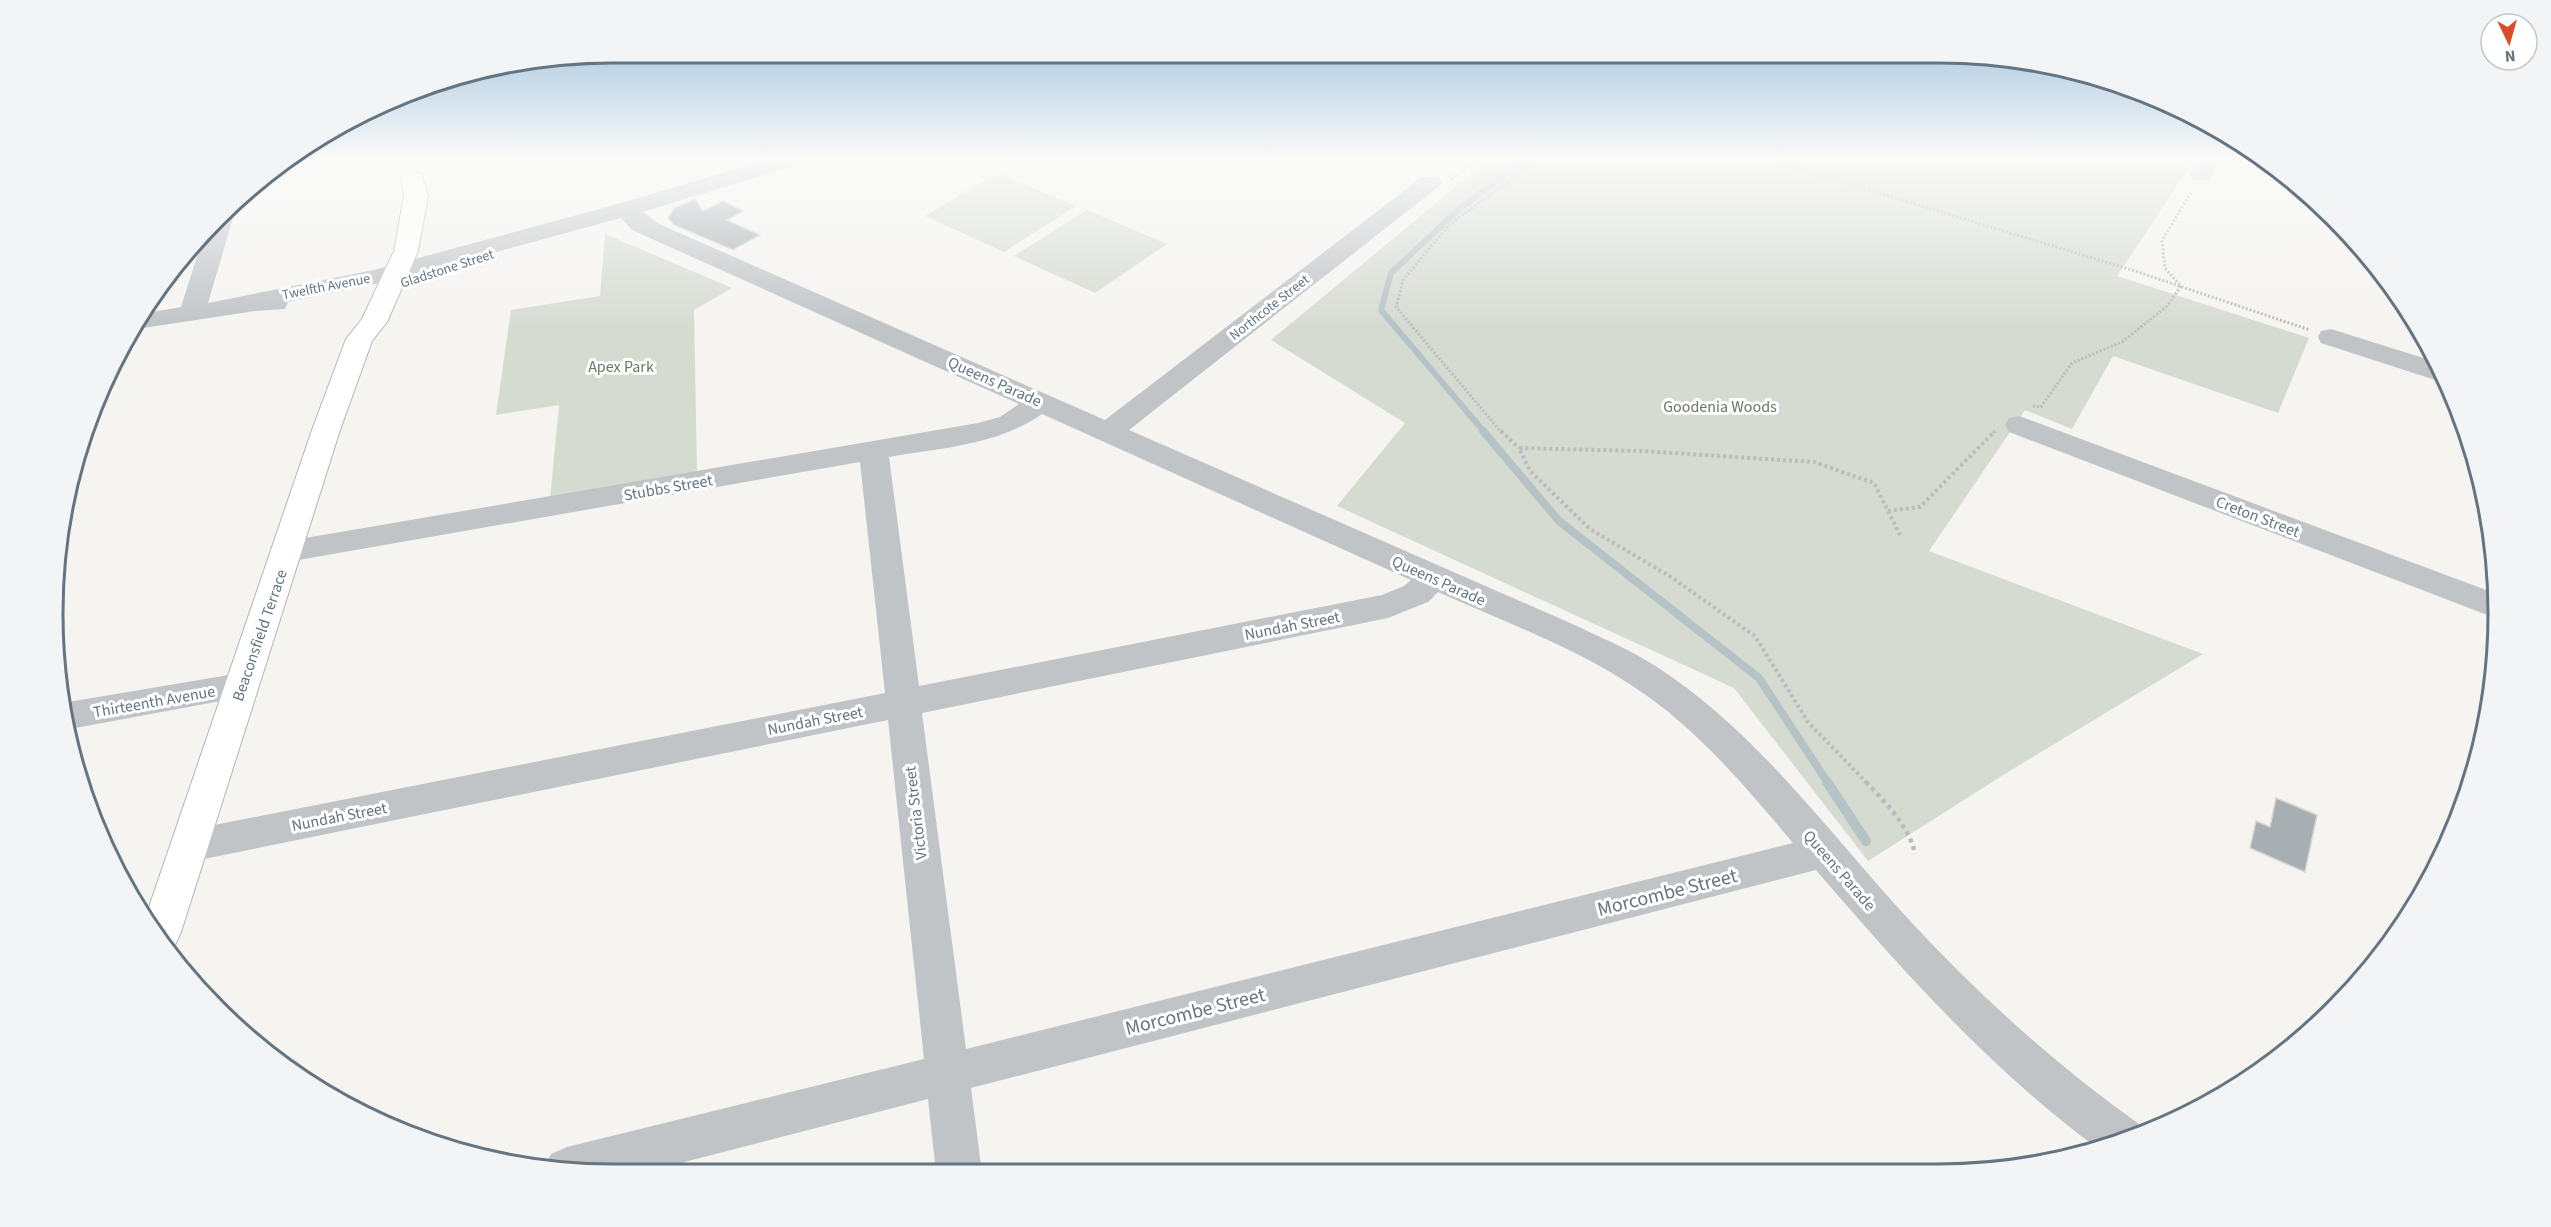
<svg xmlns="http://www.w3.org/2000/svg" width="2551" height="1227" viewBox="0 0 2551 1227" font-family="'Source Sans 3',sans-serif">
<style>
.green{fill:#d6dbd2}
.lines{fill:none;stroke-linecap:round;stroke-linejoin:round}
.stream-far2{stroke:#b6c3c6;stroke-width:6}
.stream-far1{stroke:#b6c3c6;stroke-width:8}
.stream{stroke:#b6c3c6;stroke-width:10}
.building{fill:#a7afb3;stroke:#d6d6d4;stroke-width:1.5}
.major-casing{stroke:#b1b6b9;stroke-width:2}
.path-far2{stroke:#babcbe;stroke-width:3;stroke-dasharray:2 2;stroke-linecap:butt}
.path-far1{stroke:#babcbe;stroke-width:4;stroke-dasharray:3 3;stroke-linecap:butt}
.path{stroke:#babcbe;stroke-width:4.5;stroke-dasharray:4 4;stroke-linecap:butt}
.minor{fill:#c0c4c7;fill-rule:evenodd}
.major{fill:#fff;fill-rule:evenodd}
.labels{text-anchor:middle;stroke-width:6;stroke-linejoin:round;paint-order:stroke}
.far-street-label{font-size:14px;fill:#647581;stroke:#fff}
.park-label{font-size:16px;fill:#687863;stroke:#fff}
.street-label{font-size:16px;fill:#647581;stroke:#fff}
.near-street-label{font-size:20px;fill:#647581;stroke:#fff}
.rim{fill:none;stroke:#647581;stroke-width:3}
</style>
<rect width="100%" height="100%" fill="#f5f4f1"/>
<path class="green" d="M1493,156H2197L2117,276L2309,338L2278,413L2113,356L2072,429L2025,410L1929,551L2203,654L2008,772L1868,861L1734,688L1337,506L1405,423L1271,340Z
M997,173L1076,206L1004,252L925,216Z
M1087,210L1167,244L1095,293L1014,256Z
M605,234L732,288L694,310L697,473L550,499L559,405L496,415L511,310L600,296Z"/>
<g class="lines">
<path class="stream-far2" d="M1485,433L1381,310L1391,273L1457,211L1529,156"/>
<path class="stream-far1" d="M1483,431L1559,521L1759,678L1828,783"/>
<path class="stream" d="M1827,782L1866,841"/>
</g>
<path class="building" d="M695,199L703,211L723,201L744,211L727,220L760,235L733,250L674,225L668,218L674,208Z
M2276,798L2317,815L2305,872L2250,848L2256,821L2270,827Z"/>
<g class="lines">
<defs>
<path id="major" d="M413,172L421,174L428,196L418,251L387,322L372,341L340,430L181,932L175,945L171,946L147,913L312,430L346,339L362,319L394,251L404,196L401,179L405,174Z"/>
</defs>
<use href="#major" class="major-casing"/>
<path class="path-far2" d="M1757,156L2132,270L2310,330
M1451,179L1485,156
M2033,406L2041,407L2072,363L2122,342L2167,306L2181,286L2165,268L2162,240L2192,191
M1502,433L1396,307L1403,280L1450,224L1543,156
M1993,433L1996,430"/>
<path class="path-far1" d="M1501,431L1519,448
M1888,511L1920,507L1995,431
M1867,783L1808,722L1755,636L1668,575L1590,529L1530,471L1519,448L1642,451L1814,462L1874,483L1900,535"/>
<path class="path" d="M1866,782C1884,801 1910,827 1915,854"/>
<path class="minor" d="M778,156H812L809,161L643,212L659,224L1105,420L1422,177H1438L1442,182L1438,187L1129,430L1568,622C1598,636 1629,649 1657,667C1758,732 1831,836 1912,923C1982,998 2056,1065 2139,1124L2143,1134L2096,1147C1989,1068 1902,970 1816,870L971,1088L982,1173H936L928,1099L638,1174L545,1168L551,1154L567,1147L924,1059L888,720L189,862L176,857L170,846L176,835L189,830L885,693L860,462L287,562L276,559L271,551L276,543L978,423L1000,417L1019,404L641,234L631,229L621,218L389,281L288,302L285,309L255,311L130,330L141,314L181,307L205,231L228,209L234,215L208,303L374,270L636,199ZM1042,414L1411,580L1404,586L1382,595L919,686L889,457C942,448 998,445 1042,414ZM1438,592C1502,621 1572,646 1631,685C1695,726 1745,786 1793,843L966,1049L922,713L1388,618L1428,602Z
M2202,156H2224L2210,180H2194L2190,175Z
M2331,329L2436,362L2446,380L2432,379L2321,343L2318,337L2321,331Z
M2019,416L2497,594L2498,619L2009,432L2005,425L2009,418Z
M241,673L253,677L258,686L253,695L70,729L62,703Z"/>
<use href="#major" class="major"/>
</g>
<linearGradient id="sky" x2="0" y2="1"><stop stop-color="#94bada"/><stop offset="0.48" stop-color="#fafaf9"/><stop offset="1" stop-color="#fafaf9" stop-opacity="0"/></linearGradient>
<rect width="2551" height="328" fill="url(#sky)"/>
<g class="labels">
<g class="far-street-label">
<text transform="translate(447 268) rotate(-18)" y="5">Gladstone Street</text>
<text transform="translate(326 286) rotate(-11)" y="5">Twelfth Avenue</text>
<text transform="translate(1269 307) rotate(-38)" y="5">Northcote Street</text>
</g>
<g class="park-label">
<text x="621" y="372">Apex Park</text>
<text x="1720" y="412">Goodenia Woods</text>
</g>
<g class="street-label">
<text transform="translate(995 381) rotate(24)" y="6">Queens Parade</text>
<text transform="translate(668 487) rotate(-10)" y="6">Stubbs Street</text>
<text transform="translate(2258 516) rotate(21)" y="6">Creton Street</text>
<text transform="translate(1439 580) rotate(24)" y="6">Queens Parade</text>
<text transform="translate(1292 625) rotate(-11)" y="6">Nundah Street</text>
<text transform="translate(259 635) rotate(-71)" y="6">Beaconsfield Terrace</text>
<text transform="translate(154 701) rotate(-10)" y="6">Thirteenth Avenue</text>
<text transform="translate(815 720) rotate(-11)" y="6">Nundah Street</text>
<text transform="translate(915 813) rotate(-97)" y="6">Victoria Street</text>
<text transform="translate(339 816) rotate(-11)" y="6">Nundah Street</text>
<text transform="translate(1840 870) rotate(49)" y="6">Queens Parade</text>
</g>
<g class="near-street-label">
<text transform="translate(1667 892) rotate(-14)" y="7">Morcombe Street</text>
<text transform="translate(1195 1011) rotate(-14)" y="7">Morcombe Street</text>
</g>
</g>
<path d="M0 0H2551V1227H0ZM613 63H1938A550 550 0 0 1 2488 613V614A550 550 0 0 1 1938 1164H613A550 550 0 0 1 63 614V613A550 550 0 0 1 613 63Z" fill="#f3f4f5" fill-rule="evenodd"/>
<path class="rim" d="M613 63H1938A550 550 0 0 1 2488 613V614A550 550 0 0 1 1938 1164H613A550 550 0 0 1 63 614V613A550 550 0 0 1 613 63Z"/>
<g transform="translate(2509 42) rotate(175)"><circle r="28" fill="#ffffff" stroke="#c1c8cd" stroke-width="1.5"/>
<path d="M0-4.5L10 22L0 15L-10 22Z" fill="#dd4c28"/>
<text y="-9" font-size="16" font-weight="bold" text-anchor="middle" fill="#647581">N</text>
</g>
</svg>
